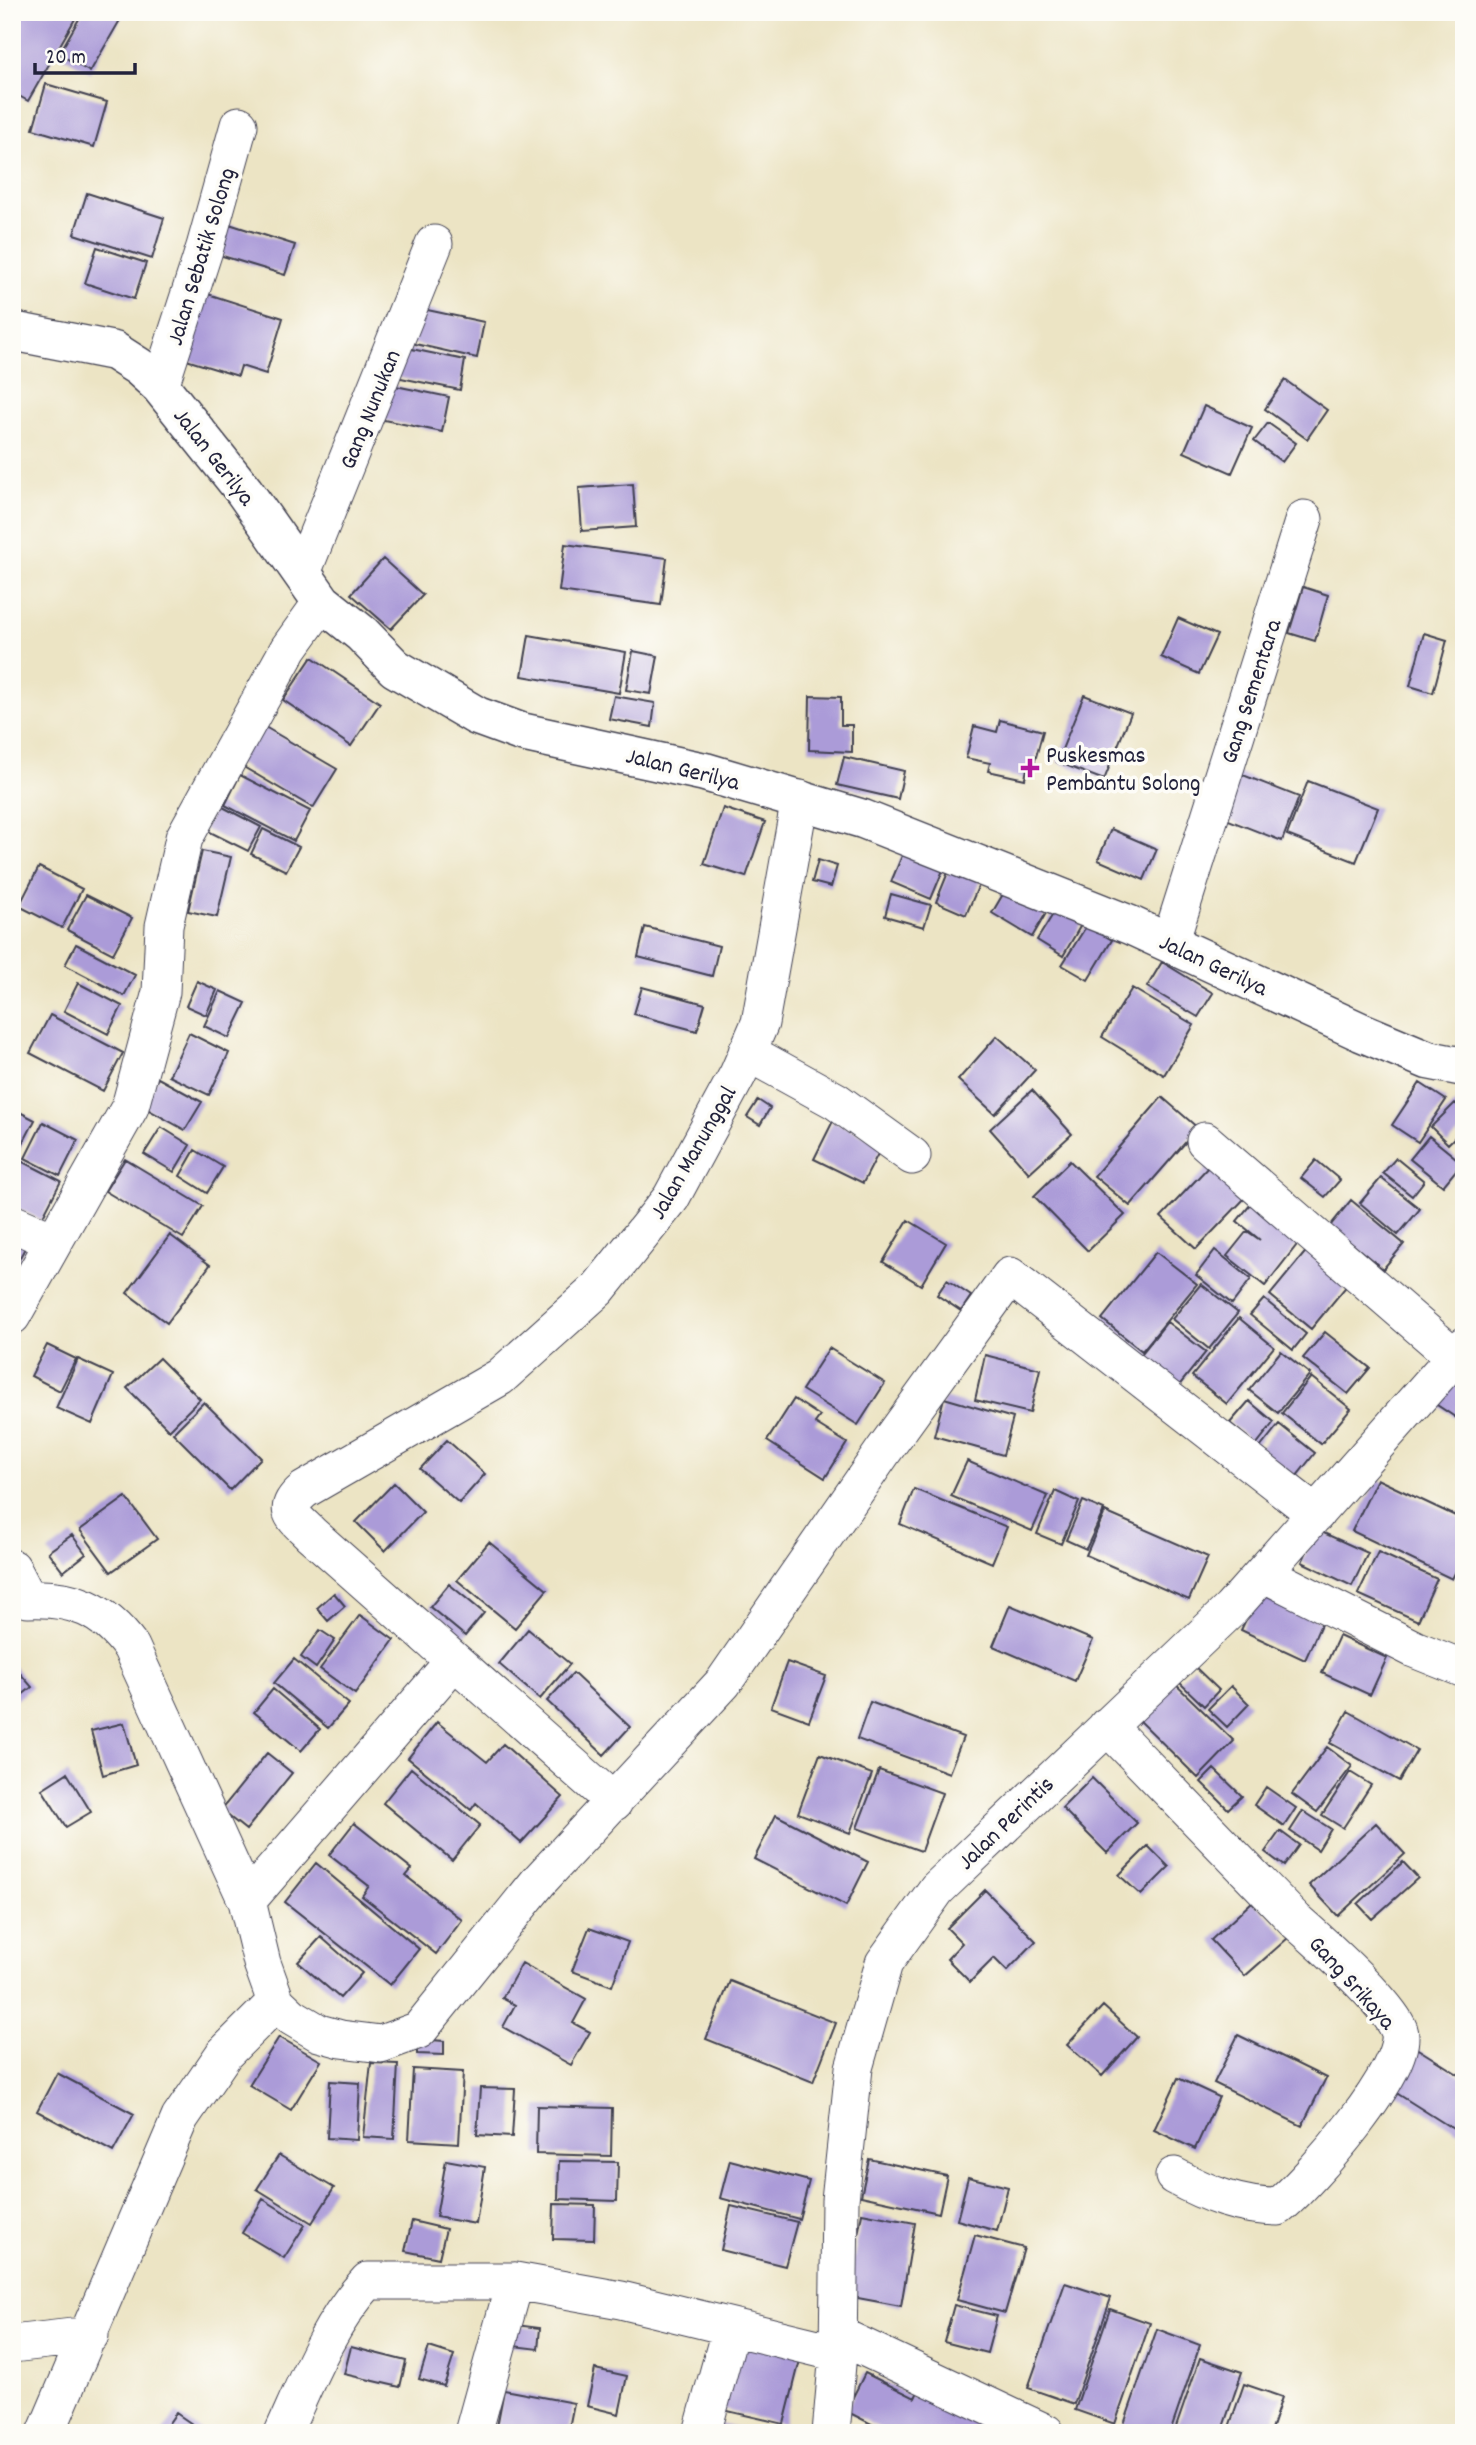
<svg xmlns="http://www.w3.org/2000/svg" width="1476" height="2445" viewBox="0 0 1476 2445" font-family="Dekko,sans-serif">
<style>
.building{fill:#ab9bd8}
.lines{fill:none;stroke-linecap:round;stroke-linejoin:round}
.minor-casing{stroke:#403f50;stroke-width:39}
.tertiary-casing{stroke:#403f50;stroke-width:41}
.minor{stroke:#fff;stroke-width:37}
.tertiary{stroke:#fff;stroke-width:38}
.poi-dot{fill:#b5179e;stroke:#fdfcf7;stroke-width:2.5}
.labels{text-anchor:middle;stroke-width:7;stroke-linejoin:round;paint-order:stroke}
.street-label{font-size:24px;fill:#22223b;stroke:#fdfcf7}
.poi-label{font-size:24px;fill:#22223b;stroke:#fdfcf7;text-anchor:start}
</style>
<rect width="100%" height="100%" fill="#fdfcf7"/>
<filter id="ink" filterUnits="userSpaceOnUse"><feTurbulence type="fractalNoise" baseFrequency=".0143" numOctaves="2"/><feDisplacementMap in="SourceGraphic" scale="14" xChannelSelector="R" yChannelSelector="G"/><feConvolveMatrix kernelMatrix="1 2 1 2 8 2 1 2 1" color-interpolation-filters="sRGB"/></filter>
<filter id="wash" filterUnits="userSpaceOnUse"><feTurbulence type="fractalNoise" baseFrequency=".00686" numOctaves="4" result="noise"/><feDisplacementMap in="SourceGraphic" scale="28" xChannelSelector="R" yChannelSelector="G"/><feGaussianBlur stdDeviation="1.57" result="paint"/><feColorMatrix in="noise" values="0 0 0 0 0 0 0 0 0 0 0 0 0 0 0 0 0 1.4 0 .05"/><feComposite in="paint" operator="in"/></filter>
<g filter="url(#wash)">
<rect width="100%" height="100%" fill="#ece4c4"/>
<g id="blocks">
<path class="building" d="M12,12H79L28,101L12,92Z
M83,12L123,15L90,72L59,54Z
M46,84L107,102L94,147L33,129Z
M87,193L164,218L152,259L74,234Z
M226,223L295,245L285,275L216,254Z
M97,247L146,263L134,299L85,283Z
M186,287L283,318L266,374L241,366L238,376L183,359Z
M418,308L484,322L477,358L411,343Z
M397,346L465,360L460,390L391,376Z
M1285,380L1327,410L1307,439L1265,409Z
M386,384L449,397L442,432L379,419Z
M1204,406L1252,428L1232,473L1184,452Z
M1268,423L1296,443L1282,462L1254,441Z
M633,484L636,527L582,531L579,488Z
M565,544L667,558L661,605L559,591Z
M383,559L423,595L391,629L351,594Z
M1303,587L1328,595L1315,641L1289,633Z
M1178,618L1217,635L1199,674L1161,657Z
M1424,633L1447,640L1433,693L1410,686Z
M529,635L626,652L619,693L522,676Z
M633,651L658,656L651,694L626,690Z
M312,657L380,703L351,746L283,700Z
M1084,695L1131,713L1104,780L1057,762Z
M614,696L655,703L652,727L609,719Z
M810,696L841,697V725H852V752L809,750Z
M253,720L337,769L313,808L230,759Z
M1000,720L1043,731L1034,764L1028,763L1025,779L988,771L990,763L966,758L974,726L997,732Z
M844,757L904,771L898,799L837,785Z
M1220,766L1299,797L1282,841L1203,810Z
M240,775L310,811L294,841L225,805Z
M1308,781L1378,808L1356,862L1287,835Z
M217,804L261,827L248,851L204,829Z
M723,808L765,822L746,877L704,864Z
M263,829L299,847L286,871L251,854Z
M1111,829L1157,849L1144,880L1098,860Z
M906,846L946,863L931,899L891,882Z
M202,851L231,857L217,917L188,911Z
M818,860L837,866L831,887L812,882Z
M953,860L984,873L966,915L936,902Z
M39,867L82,889L62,928L19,906Z
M1009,884L1049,908L1032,937L992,913Z
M891,894L931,905L924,927L885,916Z
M86,895L132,918L113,954L67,930Z
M1060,903L1085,918L1063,956L1037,940Z
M1087,925L1112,940L1088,980L1062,965Z
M645,927L719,946L712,976L638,957Z
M76,944L135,975L124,996L65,965Z
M1162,962L1213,993L1198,1017L1147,987Z
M197,981L217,990L206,1015L186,1006Z
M78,983L122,1006L108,1034L64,1011Z
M642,987L705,1004L697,1031L634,1014Z
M1132,988L1194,1025L1164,1075L1102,1037Z
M220,991L246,1003L229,1038L204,1026Z
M50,1015L123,1053L103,1091L30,1053Z
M189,1033L229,1053L209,1095L169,1076Z
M997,1036L1035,1070L995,1114L958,1080Z
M158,1078L202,1102L185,1130L142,1106Z
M1420,1083L1446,1100L1418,1142L1392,1125Z
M1032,1090L1072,1134L1029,1173L990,1129Z
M1162,1097L1198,1128L1130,1206L1094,1176Z
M758,1100L770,1108L760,1125L747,1117Z
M1455,1103L1464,1111V1128L1448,1144L1431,1127Z
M12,1108L35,1120L18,1153L12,1150Z
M833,1121L883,1144L863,1183L814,1159Z
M43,1122L78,1140L60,1176L25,1158Z
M161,1127L190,1145L174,1172L144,1154Z
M1429,1136L1462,1163L1443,1186L1410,1159Z
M195,1150L223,1167L207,1193L180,1176Z
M12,1156L61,1181L41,1220L12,1205Z
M1396,1158L1424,1181L1412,1196L1383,1173Z
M125,1159L203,1206L183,1238L105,1191Z
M1316,1160L1340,1180L1325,1197L1301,1178Z
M1070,1161L1125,1215L1088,1251L1034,1196Z
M1212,1163L1247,1196L1196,1249L1161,1217Z
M1381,1178L1420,1209L1398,1235L1360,1203Z
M1255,1199L1303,1237L1265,1286L1227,1256L1247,1231L1260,1240L1237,1221Z
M1351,1200L1404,1244L1383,1269L1330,1226Z
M908,1220L946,1243L921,1285L883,1262Z
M12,1234L28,1242L12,1273Z
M170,1235L210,1265L167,1323L127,1293Z
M1308,1249L1349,1283L1311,1329L1270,1295Z
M1215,1250L1251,1279L1232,1304L1196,1275Z
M1156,1252L1197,1284L1142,1351L1102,1319Z
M947,1280L971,1296L961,1311L937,1295Z
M1201,1284L1238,1313L1209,1349L1172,1319Z
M1264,1299L1306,1334L1293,1350L1250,1315Z
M1239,1318L1274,1347L1227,1404L1192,1376Z
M1167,1322L1206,1352L1177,1388L1139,1357Z
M1325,1332L1370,1368L1348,1394L1303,1358Z
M47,1345L76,1359L60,1391L31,1376Z
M829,1348L885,1383L858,1425L802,1390Z
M1281,1351L1310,1374L1278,1413L1249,1390Z
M985,1355L1040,1369L1030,1413L975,1400Z
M159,1358L200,1399L169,1430L127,1388Z
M78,1359L113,1375L92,1424L56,1408Z
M1464,1367V1423L1431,1401Z
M1311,1377L1351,1409L1321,1444L1282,1413Z
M944,1398L1013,1418L1003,1455L934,1436Z
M794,1399L820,1416L815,1423L847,1443L825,1478L767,1441Z
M1249,1401L1274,1422L1256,1445L1230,1423Z
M204,1402L261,1458L230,1490L173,1433Z
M1279,1424L1315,1453L1296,1477L1260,1448Z
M447,1440L485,1474L459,1503L420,1469Z
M967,1461L1048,1496L1032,1531L951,1496Z
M1377,1479L1464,1520V1555L1452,1579L1352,1531Z
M394,1483L423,1512L385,1551L356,1522Z
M914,1489L1007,1527L992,1563L900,1524Z
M1055,1491L1079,1502L1061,1544L1037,1534Z
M126,1497L157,1539L111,1572L80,1530Z
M1083,1501L1104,1510L1086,1549L1066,1540Z
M1105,1512L1208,1557L1189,1600L1086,1555Z
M1317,1530L1368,1553L1352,1586L1302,1562Z
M72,1535L86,1554L63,1572L48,1552Z
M489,1542L547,1590L515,1628L457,1580Z
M1378,1552L1437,1579L1418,1621L1358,1594Z
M449,1584L484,1613L465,1636L430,1607Z
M1259,1592L1322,1622L1305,1660L1241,1630Z
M334,1593L345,1606L328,1621L317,1608Z
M1010,1605L1093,1640L1075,1681L993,1646Z
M360,1615L394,1640L355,1694L320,1669Z
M528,1629L570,1664L540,1699L499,1664Z
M320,1630L335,1640L316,1668L301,1657Z
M1339,1636L1387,1658L1370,1695L1322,1673Z
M294,1659L349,1704L328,1728L274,1683Z
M787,1662L826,1676L809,1721L771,1707Z
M12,1664L32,1687L12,1703Z
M1194,1666L1219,1690L1204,1706L1179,1682Z
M573,1673L630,1727L604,1755L547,1701Z
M1168,1677L1234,1741L1198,1778L1132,1713Z
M1231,1686L1249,1704L1227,1727L1208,1709Z
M273,1689L320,1729L301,1751L254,1712Z
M870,1702L963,1737L949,1773L857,1739Z
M1348,1711L1417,1750L1399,1781L1330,1743Z
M437,1722L487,1762L503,1744L563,1797L521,1843L476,1803L471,1810L408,1758Z
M124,1723L136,1765L103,1775L91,1731Z
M1327,1747L1352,1766L1317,1812L1292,1794Z
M267,1753L292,1773L246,1830L221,1810Z
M820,1754L872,1774L850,1833L798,1813Z
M411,1768L480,1825L452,1860L383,1803Z
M1214,1769L1242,1796L1228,1809L1201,1782Z
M879,1770L942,1793L921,1851L857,1828Z
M1350,1772L1371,1785L1343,1828L1322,1815Z
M67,1773L91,1812L66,1827L42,1789Z
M1092,1778L1137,1823L1107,1853L1062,1808Z
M1266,1787L1296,1808L1284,1826L1254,1805Z
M1303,1811L1331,1829L1318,1850L1290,1831Z
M776,1815L868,1862L846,1906L754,1859Z
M354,1823L412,1869L406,1876L462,1920L436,1954L362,1896L369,1886L329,1855Z
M1376,1823L1405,1854L1338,1916L1309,1885Z
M1280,1831L1299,1845L1284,1866L1265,1852Z
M1148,1846L1169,1867L1141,1895L1119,1875Z
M1403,1862L1418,1878L1372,1919L1358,1904Z
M316,1863L419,1949L390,1985L285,1902Z
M985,1890L1036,1941L1007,1971L994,1958L970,1982L947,1959L962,1943L947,1928Z
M1253,1901L1288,1938L1245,1976L1211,1940Z
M589,1928L628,1942L612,1986L572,1971Z
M321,1937L362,1973L340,1998L298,1962Z
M522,1963L586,1999L573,2023L590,2032L571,2065L503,2027L515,2005L502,1998Z
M730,1981L836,2023L813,2082L706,2039Z
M1103,2006L1137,2037L1102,2076L1067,2045Z
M1238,2035L1326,2078L1302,2126L1214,2083Z
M279,2037L321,2061L291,2110L249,2085Z
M417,2039L444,2041V2055L417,2054Z
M1413,2046L1464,2078V2124L1458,2132L1387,2087Z
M371,2063L398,2064L394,2139L363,2137Z
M413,2069L463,2072L459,2143L409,2140Z
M57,2073L134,2114L113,2152L37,2111Z
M1178,2078L1219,2097L1195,2149L1154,2130Z
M330,2081L360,2083L357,2140L327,2138Z
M480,2088L515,2089L512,2137L477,2135Z
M537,2106L612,2108L611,2156L536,2154Z
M279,2155L334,2188L312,2223L257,2189Z
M869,2159L947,2176L939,2213L861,2196Z
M446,2160L485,2167L476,2224L436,2217Z
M730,2160L809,2181L799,2219L720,2198Z
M559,2161L618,2162L617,2201L558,2199Z
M968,2177L1008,2187L997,2231L957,2220Z
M263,2199L305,2225L284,2258L242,2233Z
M554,2204L595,2205L594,2240L553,2239Z
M731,2206L797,2222L785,2266L721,2250Z
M862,2213L915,2223L901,2306L847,2296Z
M412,2221L446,2229L439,2258L405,2251Z
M975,2235L1024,2248L1005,2313L957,2300Z
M1065,2283L1111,2298L1074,2404L1028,2388Z
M954,2305L997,2316L987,2353L944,2342Z
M1110,2309L1150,2323L1115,2424L1075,2410Z
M508,2324L540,2328L538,2349L505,2345Z
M1157,2329L1200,2345L1170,2433H1121Z
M737,2332L803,2348L784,2424L719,2409Z
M351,2347L406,2361L400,2387L344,2374Z
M429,2347L454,2355L444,2386L419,2379Z
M1200,2358L1242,2372L1221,2433H1174Z
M595,2369L627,2376L619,2414L587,2406Z
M865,2373L915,2398L923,2381L992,2415L983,2433H889L846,2411Z
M1244,2384L1282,2397L1270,2433H1227Z
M504,2390L574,2403L568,2433L496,2432Z
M176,2413L205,2433H162Z
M707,2422L755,2431V2433H704Z"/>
</g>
</g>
<g filter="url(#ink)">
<use href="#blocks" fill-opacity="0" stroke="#403f50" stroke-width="2"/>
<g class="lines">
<defs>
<path id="minor" d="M160,386L205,247L239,125
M302,573L434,244
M1170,943L1304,519
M747,1052L836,1101L912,1156
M1205,1141L1464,1365
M12,1223L53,1241
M12,1316L130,1107L161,992L164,926L184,838L289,648L322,602
M12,1568L28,1599
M1263,1573L1414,1649L1464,1669
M28,1599C74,1597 103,1609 131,1647L247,1901L262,1963L276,2002L292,2017L319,2033L341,2039L381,2044L419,2030L539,1881L723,1683L882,1453L1010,1276L1316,1514
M1107,1726L1296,1921C1320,1942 1388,2003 1399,2030C1412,2066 1307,2184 1278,2207C1240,2207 1207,2194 1174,2176
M614,1802L311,1534C294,1517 280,1510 304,1490L500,1377L598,1289L671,1198L738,1074L760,1023L800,799
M247,1901L454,1661
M838,2335L1046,2433
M12,2344L90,2335
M46,2433L180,2118L224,2054L276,2002
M283,2433C307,2380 329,2323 368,2281H515L621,2300L838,2353
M473,2433L515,2281
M702,2433L731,2327
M831,2433L838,2353L840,2200L854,2068L884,1963L937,1889L1231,1609L1464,1346"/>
<path id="tertiary" d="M12,331L114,351L139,367L160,386L244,491L322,602L362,634L395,668L477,716L521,732L705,772L863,819L1130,925L1361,1032L1428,1060L1464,1067"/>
</defs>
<use href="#minor" class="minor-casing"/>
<use href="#tertiary" class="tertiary-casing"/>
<use href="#minor" class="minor"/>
<use href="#tertiary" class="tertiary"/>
</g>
</g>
<path class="poi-dot" d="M1026.5 757.5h7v7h7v7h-7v7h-7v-7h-7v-7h7z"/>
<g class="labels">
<g class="street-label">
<text transform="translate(200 256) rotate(-73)" y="8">Jalan Sebatik Solong</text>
<text transform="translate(369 409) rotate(-68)" y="8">Gang Nunukan</text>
<text transform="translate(215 456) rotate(52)" y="8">Jalan Gerilya</text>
<text transform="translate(1250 691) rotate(-72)" y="8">Gang Sementara</text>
<text transform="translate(683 768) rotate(14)" y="8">Jalan Gerilya</text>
<text transform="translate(1214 964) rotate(25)" y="8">Jalan Gerilya</text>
<text transform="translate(692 1152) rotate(-60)" y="8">Jalan Manunggal</text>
<text transform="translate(1005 1822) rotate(-44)" y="8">Jalan Perintis</text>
<text transform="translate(1353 1982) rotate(48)" y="8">Gang Srikaya</text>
</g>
<g class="poi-label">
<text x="1046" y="762">Puskesmas<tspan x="1046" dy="28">Pembantu Solong</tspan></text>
</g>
</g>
<rect width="1476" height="2445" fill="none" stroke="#fdfcf7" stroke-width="42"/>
<path d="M35 63v10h100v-10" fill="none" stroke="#22223b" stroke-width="3.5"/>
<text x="46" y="63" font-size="21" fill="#22223b" stroke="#fdfcf7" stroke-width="5" paint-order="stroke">20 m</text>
</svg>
